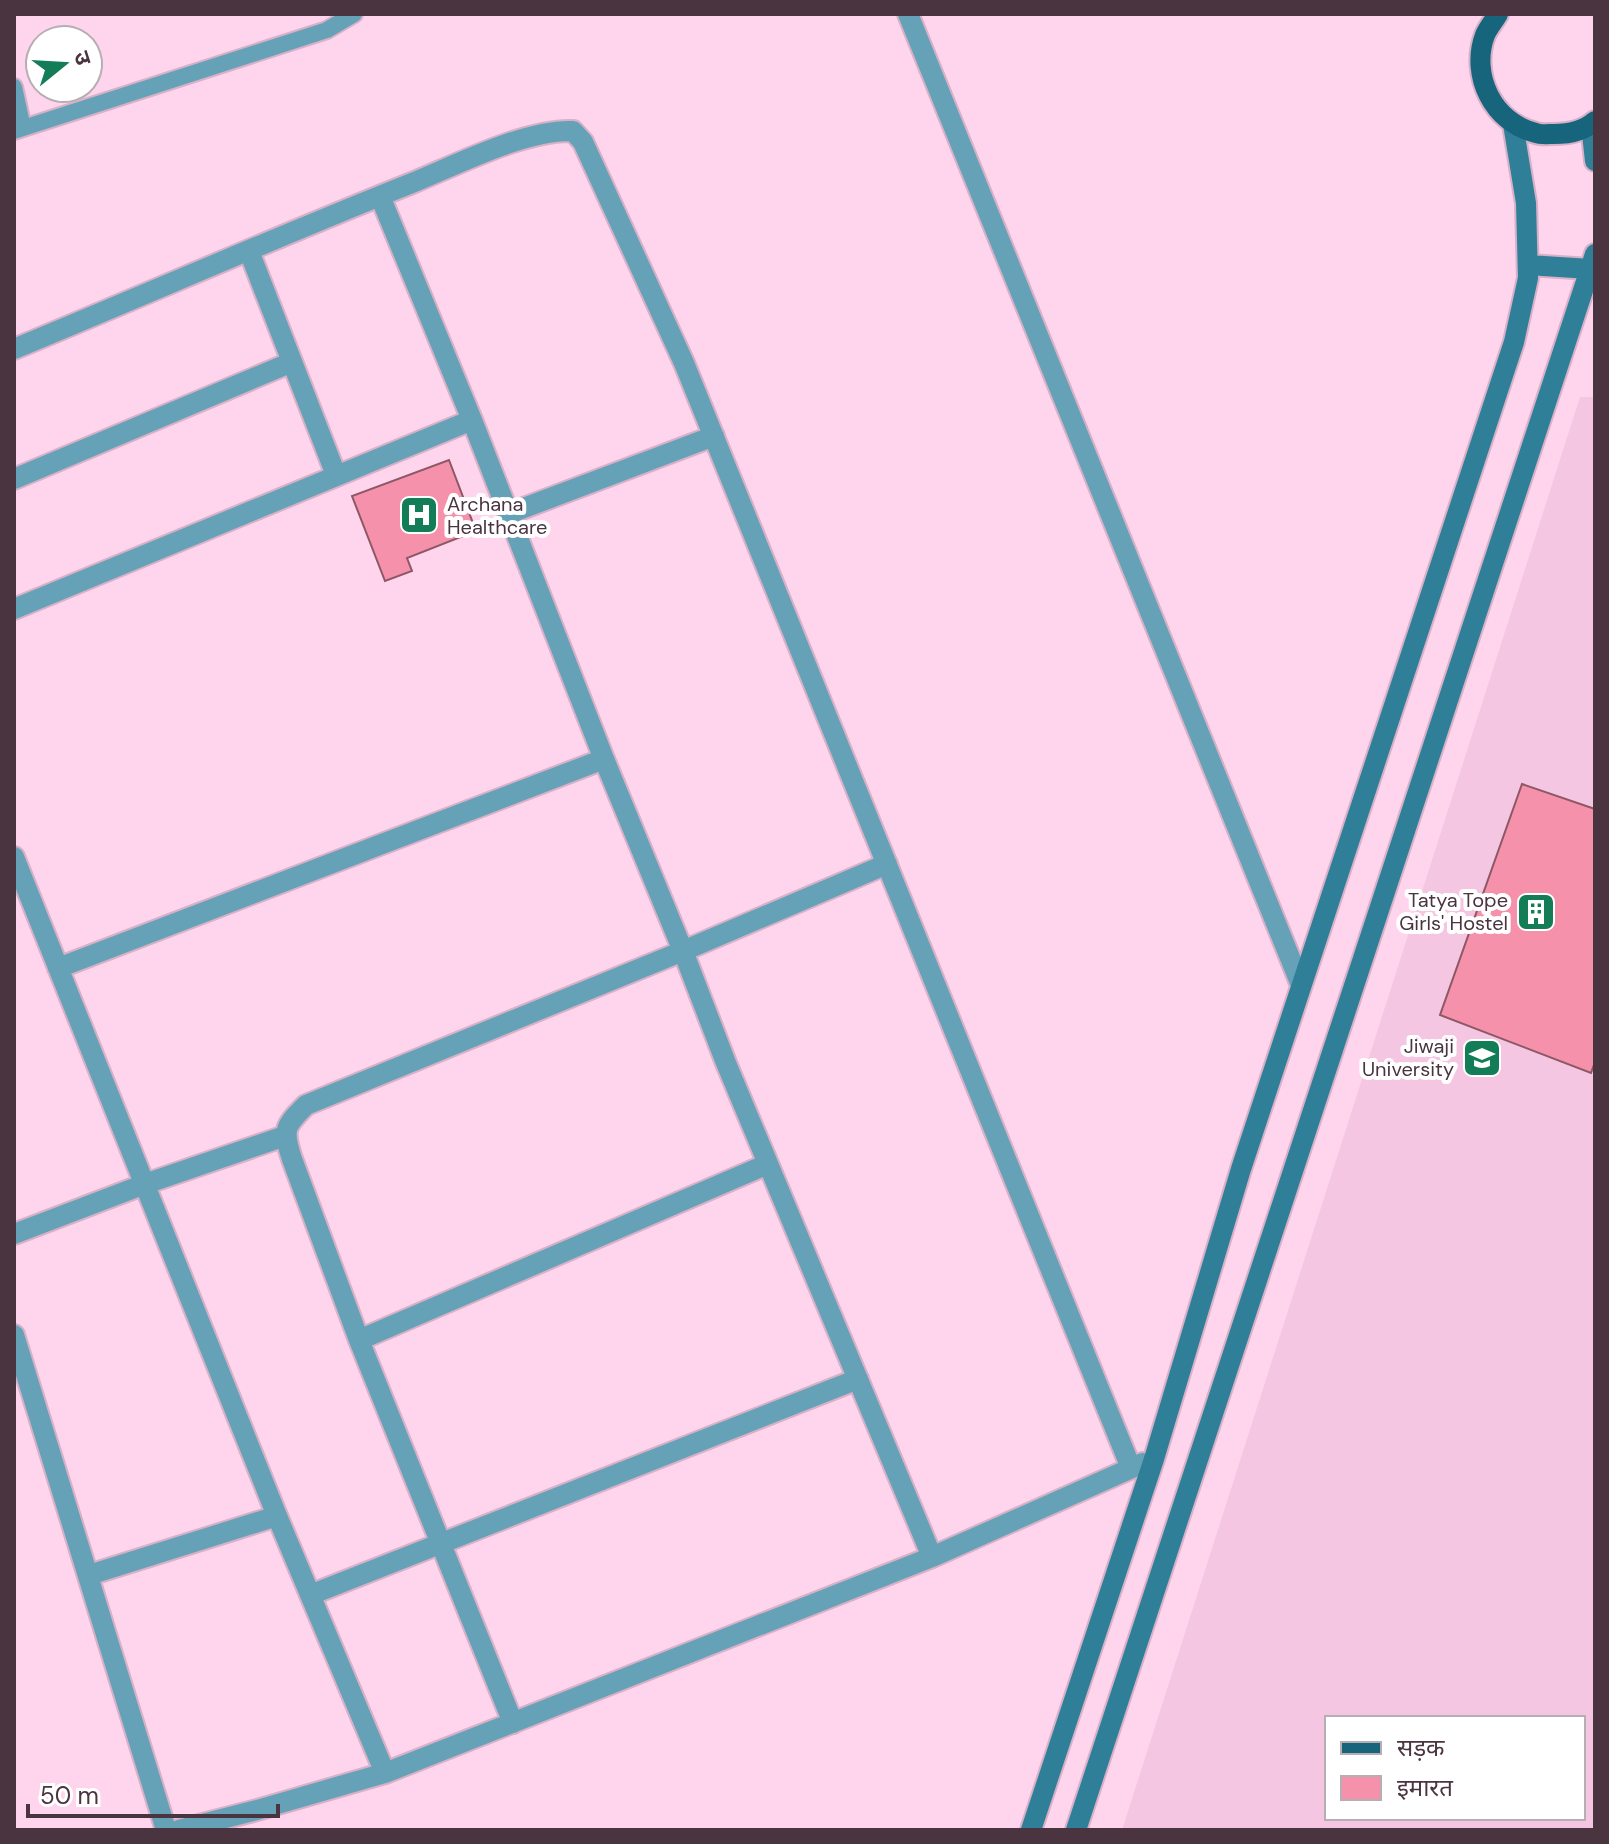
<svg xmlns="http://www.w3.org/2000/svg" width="1609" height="1844" viewBox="0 0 1609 1844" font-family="'DM Sans','Noto Sans Devanagari',sans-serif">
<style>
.built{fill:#f5c6e2;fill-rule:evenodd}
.building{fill:#f691ac;stroke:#8d5866;stroke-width:2}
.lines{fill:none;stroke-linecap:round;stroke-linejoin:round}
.lane-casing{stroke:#d7b1c7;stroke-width:20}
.street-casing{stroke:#d7b1c7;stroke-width:24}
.secondary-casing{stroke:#d7b1c7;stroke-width:24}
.primary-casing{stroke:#d7b1c7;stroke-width:24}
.lane{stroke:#65a2b8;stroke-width:16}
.street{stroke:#65a2b8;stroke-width:20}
.secondary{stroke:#307f99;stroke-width:20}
.primary{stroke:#17657c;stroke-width:20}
.labels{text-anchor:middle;stroke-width:8;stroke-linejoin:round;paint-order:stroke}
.poi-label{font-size:20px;fill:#493440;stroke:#fff;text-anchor:end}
</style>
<rect width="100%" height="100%" fill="#ffd4ed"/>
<path class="built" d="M1580,397H1595V1830H1122ZM1327,1718H1583V1818H1327Z"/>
<path class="building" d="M449,460L476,531L407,558L412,571L385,581L352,496Z
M1522,784L1595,809V1062L1591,1073L1440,1015Z"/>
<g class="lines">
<defs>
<path id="lane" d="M14,87L23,128
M14,131L327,30L354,14"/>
<path id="street" d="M908,14L1301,985
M380,196L472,420L604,759L683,951L726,1063L932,1557
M249,251L336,475
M14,349C147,294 279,236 412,183C456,165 526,129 573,131L583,142L684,363L1131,1468
M14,479L292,362
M508,514L714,436
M14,609L472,420
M14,857L277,1516L385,1773L932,1557L1143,1463
M58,968L604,759
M14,1234L145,1184L285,1136
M14,1335L166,1830
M359,1340L768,1164
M89,1575L277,1516
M310,1595L858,1379
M513,1723L359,1340L292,1159C282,1129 285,1126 306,1105L683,951L887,864
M179,1830L257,1810L385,1773"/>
<path id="secondary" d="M1591,125L1595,161
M1528,265L1590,269
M1031,1830L1154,1459L1241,1169L1514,342L1528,278L1526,203L1513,124
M1076,1830L1595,254"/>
<path id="primary" d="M1498,14C1494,21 1488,28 1485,35C1470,75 1493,123 1536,133C1541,135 1549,134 1554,134C1569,134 1584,131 1595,121"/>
</defs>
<use href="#lane" class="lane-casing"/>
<use href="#street" class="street-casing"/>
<use href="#secondary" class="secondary-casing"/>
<use href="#primary" class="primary-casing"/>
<use href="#lane" class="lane"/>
<use href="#street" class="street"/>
<use href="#secondary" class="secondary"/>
<use href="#primary" class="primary"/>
</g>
<defs>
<symbol id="hospital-square" viewBox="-11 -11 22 22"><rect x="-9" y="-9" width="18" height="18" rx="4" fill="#137d57" stroke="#fff"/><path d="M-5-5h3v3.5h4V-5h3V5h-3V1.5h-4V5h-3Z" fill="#fff"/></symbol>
<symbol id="building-square" viewBox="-11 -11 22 22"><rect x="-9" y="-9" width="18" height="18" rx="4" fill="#137d57" stroke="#fff"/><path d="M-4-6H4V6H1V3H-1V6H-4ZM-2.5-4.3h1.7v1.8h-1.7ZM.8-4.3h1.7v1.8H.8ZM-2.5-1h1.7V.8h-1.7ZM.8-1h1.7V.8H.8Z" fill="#fff"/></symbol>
<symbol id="university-square" viewBox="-11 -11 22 22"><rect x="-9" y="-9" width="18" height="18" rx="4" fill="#137d57" stroke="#fff"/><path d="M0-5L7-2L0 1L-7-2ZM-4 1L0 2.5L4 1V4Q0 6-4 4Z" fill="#fff"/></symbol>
</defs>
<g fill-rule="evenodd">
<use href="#hospital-square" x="397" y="493" width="44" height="44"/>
<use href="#building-square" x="1514" y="890" width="44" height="44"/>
<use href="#university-square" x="1460" y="1036" width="44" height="44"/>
</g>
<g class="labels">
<g class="poi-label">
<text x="447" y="511" text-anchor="start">Archana<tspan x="447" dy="23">Healthcare</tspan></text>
<text x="1508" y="907">Tatya Tope<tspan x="1508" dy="23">Girls' Hostel</tspan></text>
<text x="1454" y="1053">Jiwaji<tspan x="1454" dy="23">University</tspan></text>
</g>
</g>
<rect width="1609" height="1844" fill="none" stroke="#493440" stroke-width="32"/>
<rect x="1325" y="1716" width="260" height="104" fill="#ffffff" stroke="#b6aeb3" stroke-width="2"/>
<rect x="1341" y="1742" width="40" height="12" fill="#17657c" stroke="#b6aeb3" stroke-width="2"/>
<text x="1397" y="1756" font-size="24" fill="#493440">सड़क</text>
<rect x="1341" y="1776" width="40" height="24" fill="#f691ac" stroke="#b6aeb3" stroke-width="2"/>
<text x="1397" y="1796" font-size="24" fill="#493440">इमारत</text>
<g transform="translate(64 64) rotate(72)"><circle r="38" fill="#ffffff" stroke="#b6aeb3" stroke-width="2"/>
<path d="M0-6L14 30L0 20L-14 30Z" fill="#137d57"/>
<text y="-12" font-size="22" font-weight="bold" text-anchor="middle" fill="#493440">उ</text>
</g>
<path d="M28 1804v12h250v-12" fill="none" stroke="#493440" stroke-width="4"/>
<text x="40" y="1804" font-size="24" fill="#493440" stroke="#ffffff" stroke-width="6" paint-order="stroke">50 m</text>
</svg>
